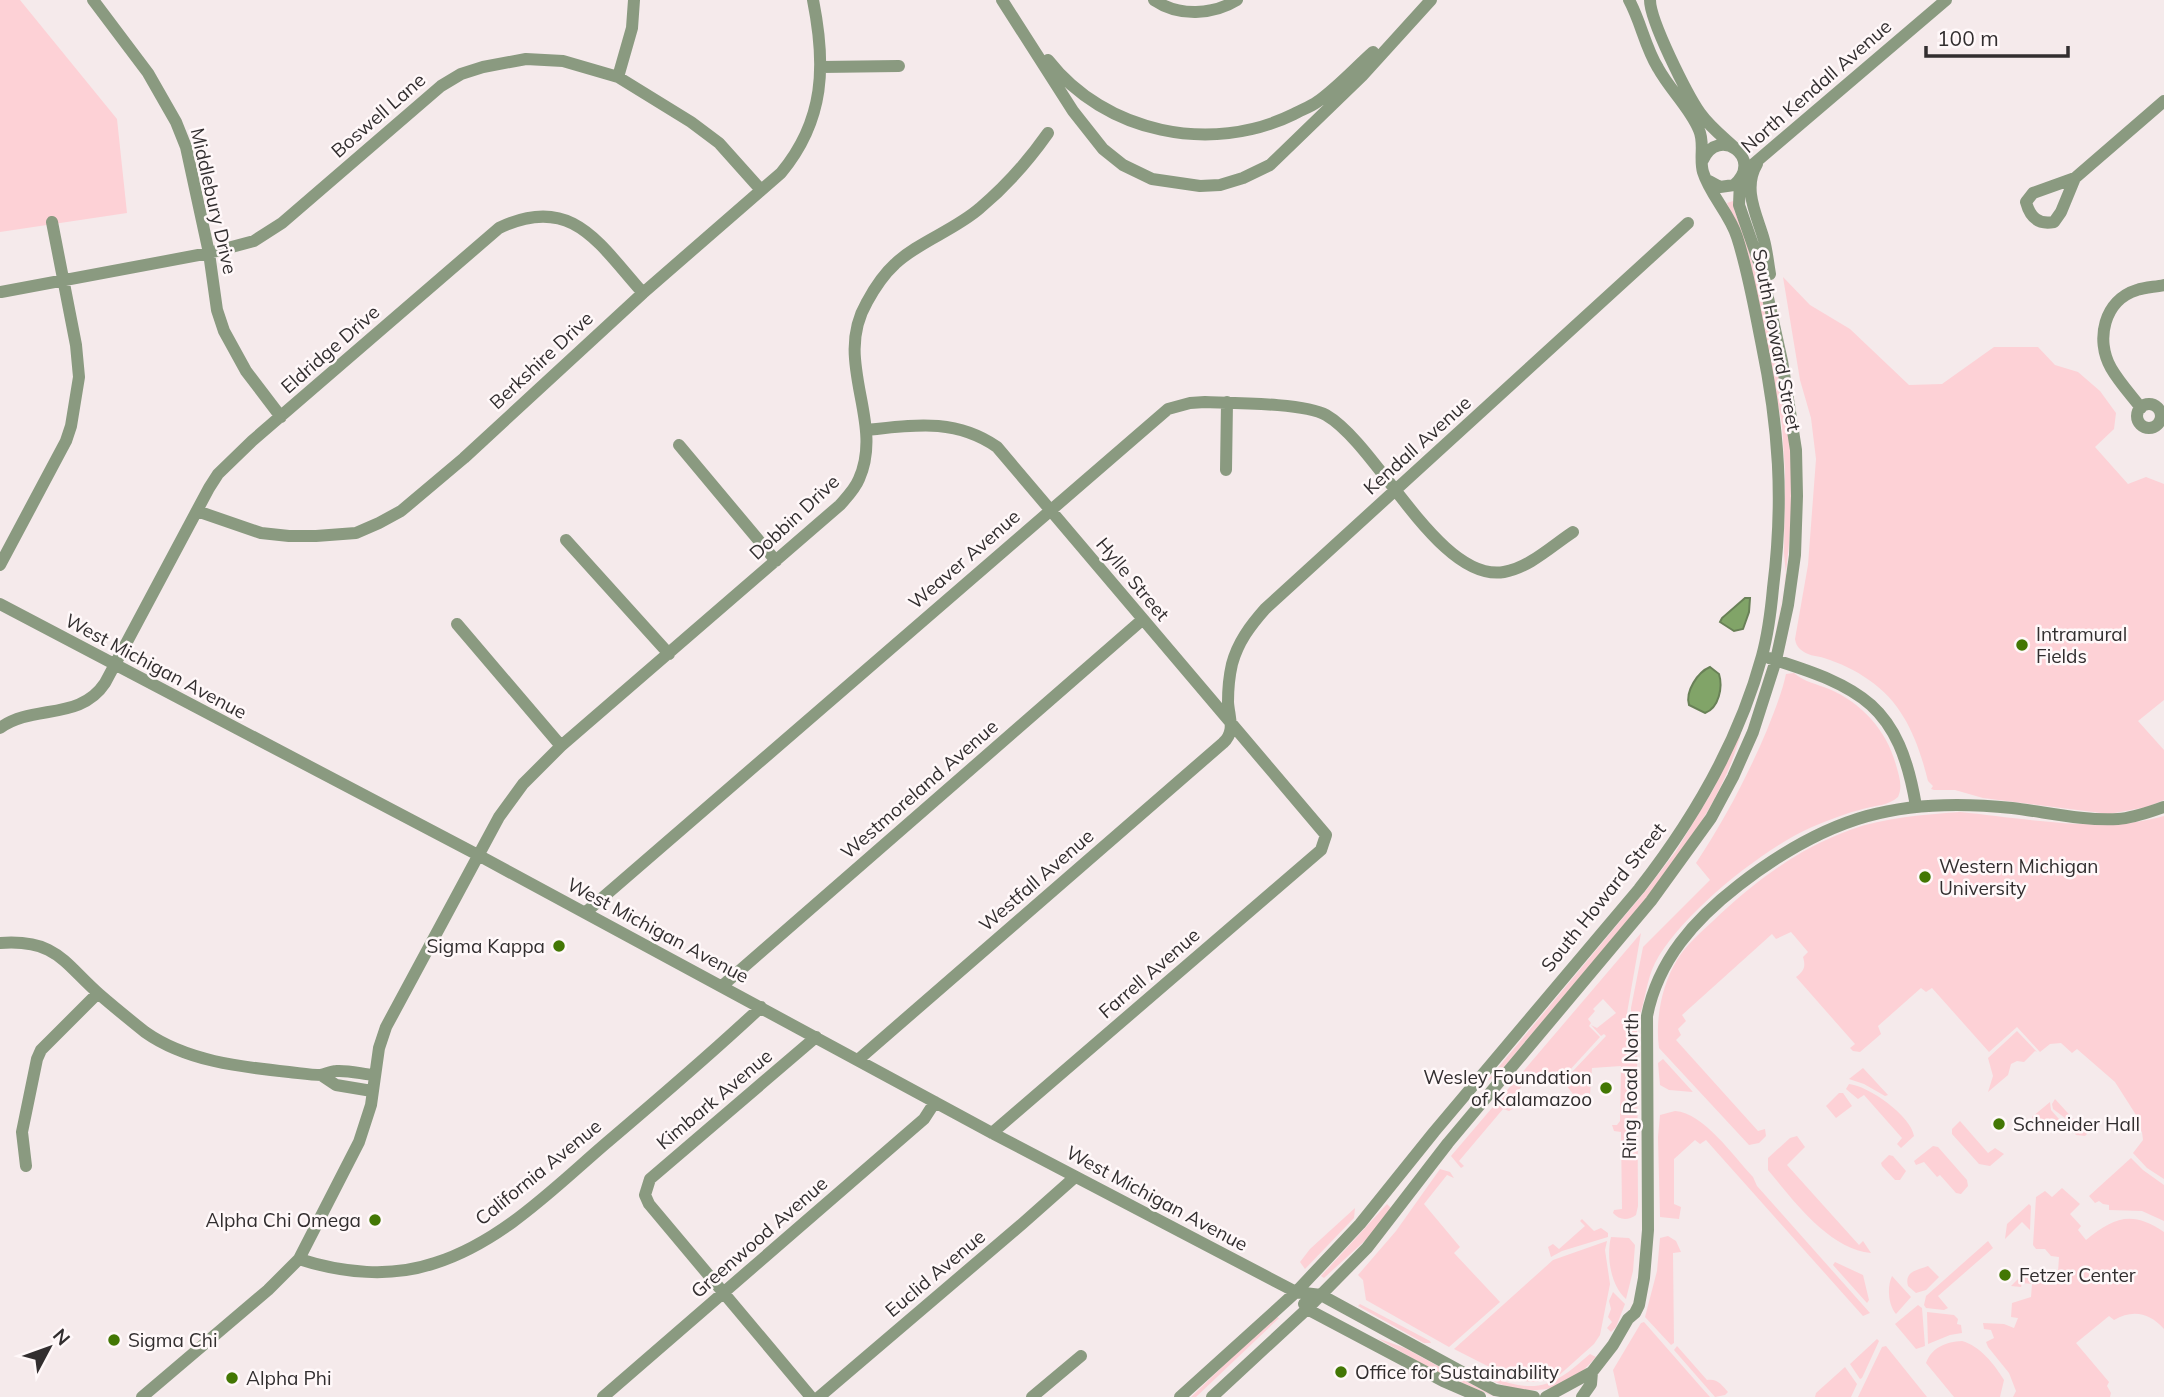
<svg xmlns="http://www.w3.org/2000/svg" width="2164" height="1397" viewBox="0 0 2164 1397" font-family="Mulish,sans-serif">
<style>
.green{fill:#fdd1d6}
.water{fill:#81a468;stroke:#698157;stroke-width:2}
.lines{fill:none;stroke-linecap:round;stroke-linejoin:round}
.minor{stroke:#8a9a80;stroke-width:12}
.poi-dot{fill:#437704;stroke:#fff8f9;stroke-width:2.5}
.labels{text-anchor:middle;stroke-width:5;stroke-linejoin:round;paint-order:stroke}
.street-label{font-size:19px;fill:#322e2f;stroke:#fff8f9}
.poi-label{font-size:19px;fill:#322e2f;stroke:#fff8f9;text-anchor:start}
</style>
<rect width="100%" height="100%" fill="#f5eaeb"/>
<path class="green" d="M0,0H20L117,119L127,213L0,232Z
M1733,201L1734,210C1751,250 1760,290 1770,332C1778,370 1786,409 1790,448C1795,514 1787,579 1774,643L1786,575L1784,553L1785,472L1782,425L1750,262L1741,232L1727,203Z
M1783,277L1810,305L1850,329L1909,385L1942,384L1994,347H2038L2055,365L2078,372L2100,391L2116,413L2114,429L2095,447L2128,484L2146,477L2164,484V700L2138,721L2164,750V800L2147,807L2109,814L1983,798L1955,790H1934L1931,789L1933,786L1928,781C1918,741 1904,704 1869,680C1855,670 1840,663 1824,658C1818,656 1810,656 1804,652C1798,648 1796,645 1795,639L1808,565L1816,459L1811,418L1800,380Z
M1794,673C1804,682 1817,684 1829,689C1862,703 1887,731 1896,765C1899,776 1903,786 1898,797C1888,806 1876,805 1863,809C1846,813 1829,820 1812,827C1762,849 1680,915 1655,963C1645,983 1645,1008 1636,1024L1631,1016V1008L1643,947L1710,880L1696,863C1724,821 1747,777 1767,730C1774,712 1782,693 1786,674Z
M1742,729C1721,812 1661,881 1607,945C1573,986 1538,1026 1504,1067L1496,1076L1487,1081L1647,889L1676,851L1713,790Z
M1960,812C2022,818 2105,834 2164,816V1179L2147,1168L2133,1153L2143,1140L2142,1132L2134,1123L2138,1118L2115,1082L2077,1049L2072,1053L2061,1043L2050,1044L2040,1052L2017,1027L1989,1052L1932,988L1926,992L1921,988L1878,1026L1881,1034L1860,1052L1853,1051L1850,1048L1855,1044L1796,977C1804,971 1806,967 1803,957L1808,952L1791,932L1776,939L1772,934L1682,1015L1686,1021L1678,1029L1681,1035L1676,1040L1758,1131L1765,1129L1766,1136L1759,1143L1749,1145L1659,1048C1655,1020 1662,984 1677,960C1686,945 1700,933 1713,921C1753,883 1797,849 1850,830C1885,817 1923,815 1960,812Z
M1641,933L1627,1013L1629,1020L1637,1030L1638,1206L1636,1215C1628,1221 1619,1220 1613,1213L1614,1210L1622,1209L1621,1132L1614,1131L1612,1125H1617L1620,1121L1621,1066L1592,1068L1590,1095L1589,1093H1585L1584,1095L1573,1094L1566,1085L1571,1073L1606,1036L1604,1034L1601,1036L1591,1025L1597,1028L1616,1013L1603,999L1593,1009L1595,1011L1588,1019L1591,1023L1589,1026L1600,1037L1558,1083L1548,1072L1542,1077L1534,1072L1512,1098L1516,1103L1514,1108L1509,1111L1503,1109L1459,1161L1464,1166L1461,1168L1451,1156Z
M2017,1031L2037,1052L2035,1051L2024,1062L2017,1061L2011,1064L2008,1075L1988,1092L1993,1076L1988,1058Z
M1663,1059L1693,1092L1669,1090L1660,1085L1658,1063Z
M1863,1068L1864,1069L1888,1095L1885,1096L1864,1084L1849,1079Z
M1849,1084C1869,1086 1911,1116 1914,1136L1901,1148L1897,1144L1902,1138L1864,1095L1858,1099L1846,1089Z
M1839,1093H1843L1852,1106L1836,1118L1826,1106Z
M2055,1099L2087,1134L2085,1136L2076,1135L2065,1118L2053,1109L2052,1104Z
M2050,1102L2051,1110L2066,1127L2060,1132L2053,1124L2045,1131L2032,1117Z
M1675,1111C1704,1113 1733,1156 1753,1177L1757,1186L1870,1313L1863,1316L1706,1140L1700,1144L1695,1140L1674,1159V1204L1681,1207L1679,1219L1660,1217L1658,1137L1660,1115Z
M1960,1121L1988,1153L1995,1148L2004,1154L1990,1166L1979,1164L1952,1134V1129Z
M1797,1136L1805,1147L1787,1165L1859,1245L1863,1241L1871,1253C1829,1249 1793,1200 1768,1170V1158L1790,1138Z
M1933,1146L1938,1147L1967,1180L1968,1186L1961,1194L1956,1193L1940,1175L1937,1177L1924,1162L1916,1165L1914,1161Z
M1889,1155L1893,1156L1906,1171L1900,1180H1895L1882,1166L1881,1163Z
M2131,1158L2143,1170L2164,1185V1221L2142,1211L2109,1210V1205L2103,1204L2099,1201L2095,1203L2089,1196Z
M1440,1169L1450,1172L1454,1178L1447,1175L1424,1204L1460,1247L1454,1253L1500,1302L1449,1347L1366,1300L1363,1280L1358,1275L1396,1231Z
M2062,1188L2080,1204L2070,1214L2081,1226L2078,1230L2086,1240C2114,1217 2132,1210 2164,1232V1329C2150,1313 2133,1309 2114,1320L2109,1316L2076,1343L2109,1382L2107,1386L2111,1393L2110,1397H2013L2016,1391L2009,1373L1988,1347L1986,1342L1994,1338L1991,1330L1984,1329L1983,1323L2004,1324L2014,1328L2018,1318L2011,1317L2012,1303L2031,1297L2032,1284L2022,1283L2021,1287L2011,1286L2020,1277L2043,1278L2050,1272H2058L2059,1257L2051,1256L2045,1249H2036L2033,1245L2036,1197L2045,1191L2052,1197Z
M1387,1204L1391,1208L1370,1236L1324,1278L1321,1276Z
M2029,1204L2031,1206L2030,1230L2022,1222L2005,1239L2007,1224Z
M1355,1208L1354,1218L1305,1269L1300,1262L1310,1249Z
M1582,1219L1594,1231L1601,1228L1608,1233V1237L1562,1251L1551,1257L1548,1247L1553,1244L1559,1249L1585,1226L1580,1221Z
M1668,1236L1676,1241L1681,1252L1673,1253L1674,1343L1671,1345L1645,1317L1657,1271L1660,1238Z
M1611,1237L1629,1238L1635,1245L1633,1271L1626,1299C1611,1286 1606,1257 1611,1237Z
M1607,1241L1605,1250L1610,1284L1600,1335L1594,1344L1556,1378L1534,1382L1515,1380L1454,1349L1553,1260Z
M1988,1241L1993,1248L1938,1296L1948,1308L1944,1310L1926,1308L1924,1305L1926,1296Z
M1835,1262L1863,1275L1869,1300L1867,1303L1833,1265Z
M1928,1266L1939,1277L1926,1290L1916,1293L1908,1286C1904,1271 1918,1270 1928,1266Z
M1892,1276L1911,1297L1896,1314C1888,1304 1887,1287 1892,1276Z
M1613,1292L1625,1304L1616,1327L1611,1332L1607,1328L1612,1322L1608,1317L1611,1309L1609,1301Z
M1360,1304L1430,1341L1431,1343H1424L1358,1306Z
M1918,1305L1922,1308L1925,1346L1916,1349L1895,1324Z
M1927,1312L1954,1315L1958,1319L1957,1324L1961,1325L1962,1333L1950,1335L1928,1344Z
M1275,1316L1279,1318L1196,1397H1191Z
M1644,1322L1701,1387L1710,1397H1619L1613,1370L1641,1323Z
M1377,1338L1405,1348L1495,1397L1435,1371Z
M1877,1339L1879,1341L1862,1378L1860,1379L1850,1364Z
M1962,1341C1980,1346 1994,1364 2004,1380L2000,1397H1954L1926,1363C1932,1347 1946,1342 1962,1341Z
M1677,1346L1707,1380C1717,1378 1722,1385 1728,1392L1725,1395L1715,1397L1674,1350Z
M1886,1346L1927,1397H1858L1882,1347Z
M1590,1354L1596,1357C1589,1364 1583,1372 1575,1377C1549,1395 1515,1394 1488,1378C1497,1376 1501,1381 1509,1383C1547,1393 1563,1377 1590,1354Z
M1845,1367L1857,1384L1851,1397H1815L1816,1393Z"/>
<path class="water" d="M1745,598H1750L1749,612L1743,629L1734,631L1720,622L1722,618Z
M1710,667L1719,674C1723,687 1719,708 1705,713L1689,705C1685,691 1698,672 1710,667Z"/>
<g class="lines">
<path class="minor" d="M93,0L148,73L176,122L186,147L209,253L217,310L224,331L246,371L281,417
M1002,0L1073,111L1103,149L1123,165L1152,179L1200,186L1220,185L1243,178L1270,165L1362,76L1431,0
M1154,0C1179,17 1213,15 1237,0
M1650,0C1650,21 1687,94 1700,113C1710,127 1723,137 1735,148
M1048,60C1105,133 1211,155 1294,114C1301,110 1310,107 1317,102C1337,88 1355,68 1373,52
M821,67L899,66
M618,77L632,28L634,0
M1703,160C1718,125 1765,158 1734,185L1720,187L1709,181
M1757,164C1742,189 1757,215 1764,240C1767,251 1768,263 1770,274
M1743,173L1946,0
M2075,178L2061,212L2054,222C2038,225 2030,217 2026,202L2033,193L2075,178L2164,101
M1,292L209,253L254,241L282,223L441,86L461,74L483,67L526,59L563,61L618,77L691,122L719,143L761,190
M2137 416a12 12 0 1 1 24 0a12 12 0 1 1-24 0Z
M2141,408C2131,395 2119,382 2111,368C2095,340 2104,300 2137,290C2145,287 2155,287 2164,285
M867,430C914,425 955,418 997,447L1326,835L1321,850L992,1133
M679,445L776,561
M1226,470L1227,402
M197,511L261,533L289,536H316L356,533L379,523L401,511L464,458L643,293L781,173C825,120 826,65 813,0
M566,540L669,654
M0,565L66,441L71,426L79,377L76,345L52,222
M0,604L478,855L992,1133L1296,1292L1321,1295L1495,1390L1534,1397
M457,624L561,746
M1769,658C1862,687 1899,705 1916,806
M0,728C33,704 80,721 105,683L209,488L218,474L252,441L499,228C572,193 599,244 643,293
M586,912L1168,409L1190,403L1205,402C1233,403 1305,403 1326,415C1378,445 1439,583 1504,572C1529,568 1553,545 1573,532
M0,943C56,939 63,962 99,994C114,1007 130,1020 145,1032C186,1061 240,1067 289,1072C299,1073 311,1075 321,1075C326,1074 331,1071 336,1071C348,1070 362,1074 374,1075
M722,986L1142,620
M859,1059L1223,743C1236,731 1229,718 1228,702C1228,690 1229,677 1232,664C1238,642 1250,626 1265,609L1688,223
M321,1075L336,1085L372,1091
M26,1166L22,1132L37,1059L41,1050L98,993
M299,1259C342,1273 391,1278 435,1263C501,1242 553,1189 604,1145C657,1100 710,1055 761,1007
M1304,1304L1307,1309L1443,1381L1480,1397
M142,1397L268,1290L299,1259L359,1142L371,1105L379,1048L386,1027L499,817L523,784L561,746L840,505C847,497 855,489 859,479C885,421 832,362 867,302C874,289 884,274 895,264C918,242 955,230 980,208C1005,187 1029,160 1048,133
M603,1397L924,1119L935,1102
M811,1397L649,1204L645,1195L650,1179L816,1037
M819,1397L1022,1224L1075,1177
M1032,1397L1081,1356
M1180,1397L1296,1292L1360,1224L1434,1132L1639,889C1693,820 1739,741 1762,656C1768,634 1771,610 1773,588C1784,500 1779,427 1761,341C1754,306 1748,271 1737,237C1730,214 1710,195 1703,172C1699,158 1705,143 1699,130C1690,108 1670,90 1658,68C1645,47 1641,22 1629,0
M1212,1397L1307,1309L1367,1248L1448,1143L1651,901L1711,818L1733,777L1753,732L1776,660L1788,605L1795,555L1797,496L1796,450L1782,361L1762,271L1739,205L1740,180
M1546,1397L1592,1372L1613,1345L1628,1319L1635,1313L1639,1305L1644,1278L1648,1230L1647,1016C1658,960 1695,919 1739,885C1828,816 1900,796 2012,808C2046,812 2083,821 2118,819C2134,818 2149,812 2164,807
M1582,1397L1591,1384L1592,1372"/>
</g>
<g class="poi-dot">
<circle cx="2022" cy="645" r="7"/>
<circle cx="1925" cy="877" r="7"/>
<circle cx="559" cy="946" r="7"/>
<circle cx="1606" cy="1088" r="7"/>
<circle cx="1999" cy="1124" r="7"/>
<circle cx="375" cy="1220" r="7"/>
<circle cx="2005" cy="1275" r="7"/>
<circle cx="114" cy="1340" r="7"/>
<circle cx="1341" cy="1372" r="7"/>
<circle cx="232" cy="1378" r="7"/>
</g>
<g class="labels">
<g class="street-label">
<text transform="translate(1816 86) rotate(-41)" y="7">North Kendall Avenue</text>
<text transform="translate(378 115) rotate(-41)" y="7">Boswell Lane</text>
<text transform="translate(214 201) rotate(77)" y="7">Middlebury Drive</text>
<text transform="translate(1777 340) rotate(79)" y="7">South Howard Street</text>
<text transform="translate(330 349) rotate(-41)" y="7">Eldridge Drive</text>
<text transform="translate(541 360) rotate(-43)" y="7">Berkshire Drive</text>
<text transform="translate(1417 445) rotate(-42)" y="7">Kendall Avenue</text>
<text transform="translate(794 517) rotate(-43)" y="7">Dobbin Drive</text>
<text transform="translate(964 559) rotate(-41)" y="7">Weaver Avenue</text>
<text transform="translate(1133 579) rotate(50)" y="7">Hylle Street</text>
<text transform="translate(156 666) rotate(28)" y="7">West Michigan Avenue</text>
<text transform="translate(919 789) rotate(-41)" y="7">Westmoreland Avenue</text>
<text transform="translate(1036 880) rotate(-41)" y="7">Westfall Avenue</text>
<text transform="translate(1603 897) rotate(-51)" y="7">South Howard Street</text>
<text transform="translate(658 930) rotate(28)" y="7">West Michigan Avenue</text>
<text transform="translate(1149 973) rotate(-41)" y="7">Farrell Avenue</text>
<text transform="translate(1630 1086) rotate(-89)" y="7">Ring Road North</text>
<text transform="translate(714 1099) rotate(-40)" y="7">Kimbark Avenue</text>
<text transform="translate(538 1172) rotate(-39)" y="7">California Avenue</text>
<text transform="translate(1157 1198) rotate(28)" y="7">West Michigan Avenue</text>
<text transform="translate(759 1237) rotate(-41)" y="7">Greenwood Avenue</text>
<text transform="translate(935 1273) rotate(-40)" y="7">Euclid Avenue</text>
</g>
<g class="poi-label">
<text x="2036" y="641">Intramural<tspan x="2036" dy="22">Fields</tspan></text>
<text x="1939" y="873">Western Michigan<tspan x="1939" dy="22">University</tspan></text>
<text x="545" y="953" text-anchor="end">Sigma Kappa</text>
<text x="1592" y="1084" text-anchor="end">Wesley Foundation<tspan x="1592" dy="22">of Kalamazoo</tspan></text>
<text x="2013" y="1131">Schneider Hall</text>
<text x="361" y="1227" text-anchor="end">Alpha Chi Omega</text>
<text x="2019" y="1282">Fetzer Center</text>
<text x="128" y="1347">Sigma Chi</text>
<text x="1355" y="1379">Office for Sustainability</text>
<text x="246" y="1385">Alpha Phi</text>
</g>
</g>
<g transform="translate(49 1348) rotate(49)" stroke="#fff8f9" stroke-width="5" paint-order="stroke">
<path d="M0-5L12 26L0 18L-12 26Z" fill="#322e2f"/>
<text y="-10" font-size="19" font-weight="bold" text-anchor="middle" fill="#322e2f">N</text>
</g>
<path d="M1926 46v10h142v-10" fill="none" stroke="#322e2f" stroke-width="3.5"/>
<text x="1937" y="46" font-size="21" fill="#322e2f" stroke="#fff8f9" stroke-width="5" paint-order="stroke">100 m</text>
</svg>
